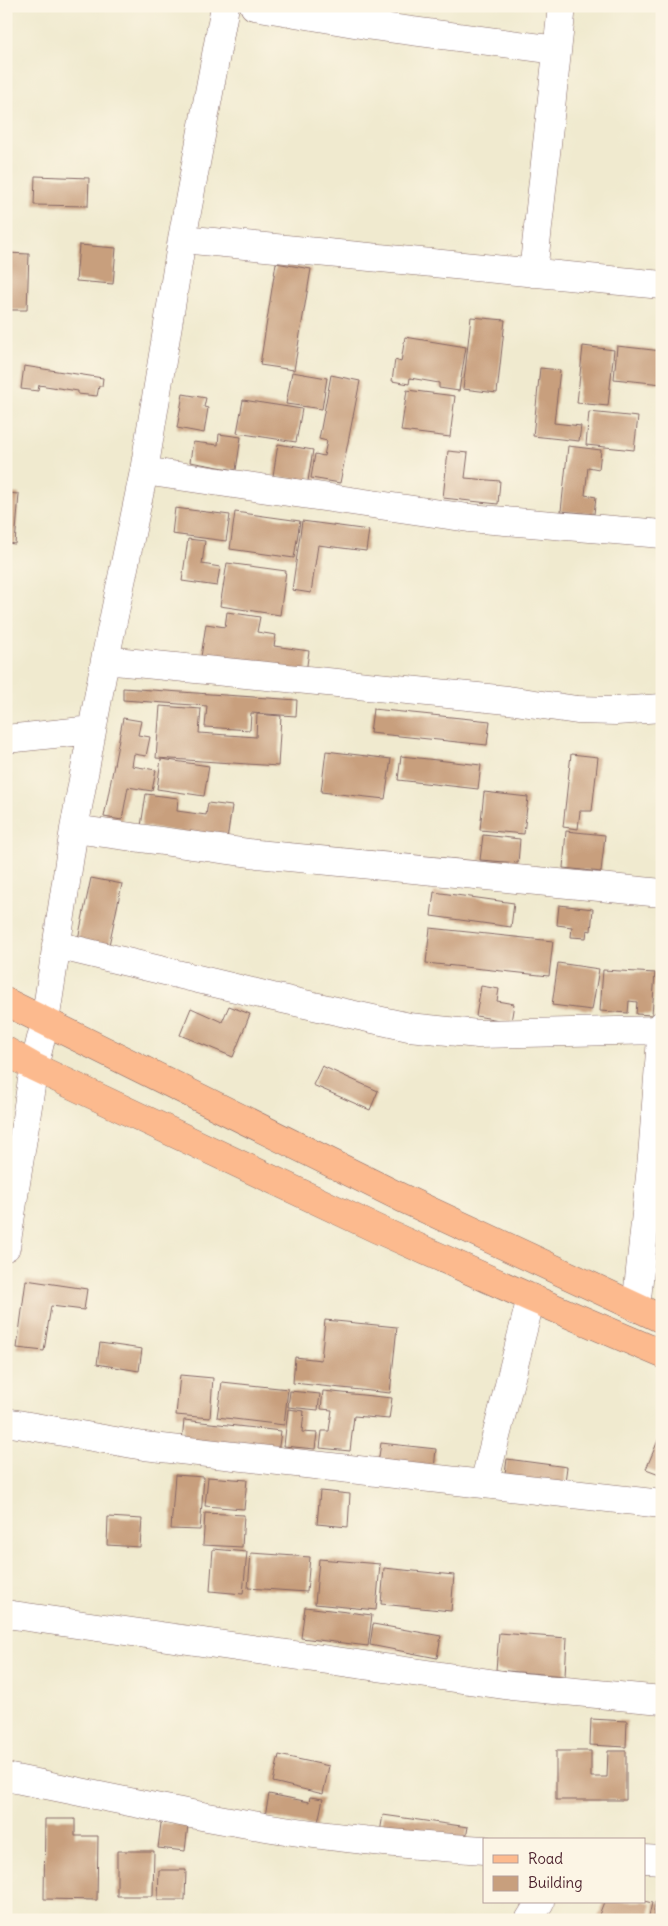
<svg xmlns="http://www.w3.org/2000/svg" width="668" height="1926" viewBox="0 0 668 1926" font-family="Delius,sans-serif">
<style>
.building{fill:#c89f7d}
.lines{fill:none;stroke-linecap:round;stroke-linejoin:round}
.minor-casing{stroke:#846664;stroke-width:29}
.major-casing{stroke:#846664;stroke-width:29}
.minor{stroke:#fff;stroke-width:28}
.major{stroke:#fcba8e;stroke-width:28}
</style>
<rect width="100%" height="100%" fill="#fcf5e5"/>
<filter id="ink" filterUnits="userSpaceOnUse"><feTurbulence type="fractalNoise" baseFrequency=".02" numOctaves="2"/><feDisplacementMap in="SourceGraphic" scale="10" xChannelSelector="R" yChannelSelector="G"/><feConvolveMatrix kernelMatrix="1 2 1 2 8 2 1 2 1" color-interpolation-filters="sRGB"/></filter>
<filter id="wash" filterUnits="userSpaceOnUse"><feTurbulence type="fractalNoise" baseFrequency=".0096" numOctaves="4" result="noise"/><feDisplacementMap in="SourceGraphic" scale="20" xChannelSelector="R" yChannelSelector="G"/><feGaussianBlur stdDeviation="1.12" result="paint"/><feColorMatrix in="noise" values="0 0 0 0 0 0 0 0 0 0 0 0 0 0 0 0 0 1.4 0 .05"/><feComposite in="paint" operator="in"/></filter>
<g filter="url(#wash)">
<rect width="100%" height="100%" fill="#f0eacf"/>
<g id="blocks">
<path class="building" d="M35,176L89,178L88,206L34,205Z
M79,245L116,248L113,284L76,281Z
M6,253L29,254L27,310H6Z
M276,263L311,269L294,370L260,365Z
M471,317L505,320L497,393L463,389Z
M405,337L466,347L459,391L439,388V383L410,378L409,384L392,381L395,360L401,362Z
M583,346L614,350L608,406L577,403Z
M617,346L662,351V384L614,379Z
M24,366L103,378L102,386H99L97,396L78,394V391L39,385L38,391L21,389Z
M540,368L560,370L554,423L581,426L579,441L533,436Z
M292,372L327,378L322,409L286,404Z
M331,375L360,381L340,483L311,478L315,454L324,456L327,441L319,439Z
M407,390L455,396L450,437L401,431Z
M183,394L206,398L204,407L208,408L204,433L177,428Z
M243,400L302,409L296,442L237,433Z
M589,412L638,417L634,450L586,445Z
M219,434L241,437L236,470L190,462L193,442L218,445Z
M278,444L313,450L308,481L273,476Z
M568,446L601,450L599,469L588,467L585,495L596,497L594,514L561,511Z
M448,451L468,453L465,478L500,481L498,504L443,498Z
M6,493L19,494L15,544L6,543Z
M175,508L230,515L226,541L172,534Z
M235,512L300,521L294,558L230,549Z
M302,521L369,530L366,551L318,545L311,593L292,590Z
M188,539L205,541L202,564L220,567L217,586L182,581Z
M227,563L286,571L280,615L220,606Z
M227,612L260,617L257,632L276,635L274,646L309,651L306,672L201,657L206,624L225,627Z
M123,688L297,700L296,716L251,713L250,730L205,727L207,706L123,700Z
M160,706L201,709L199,733L256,737L257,714L281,716L278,766L156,758Z
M373,709L490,721L487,745L370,733Z
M123,718L141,721L138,735L150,737L146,756L134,754L132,766L156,770L152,791L128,787L122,820L104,817Z
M326,751L391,759L385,799L321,792Z
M571,754L598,757L592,811H580L578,829L563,827Z
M401,756L481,765L478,789L398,780Z
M161,759L209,766L204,796L157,789Z
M484,792L528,797L524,834L480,830Z
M146,794L178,798L177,811L206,815L208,803L232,806L227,839L141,826Z
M566,831L605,835L601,872L563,868Z
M483,835L520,839L518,863L480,860Z
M91,878L122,884L109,945L78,939Z
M434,892L514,903L511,927L431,916Z
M559,905L593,909L591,931L587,930L586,938L571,937L572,927L557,925Z
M430,928L553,941L549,976L426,963Z
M558,963L599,969L592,1010L552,1005Z
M603,970L655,973L652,1015L636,1014L637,1002L629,1001L628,1013L600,1011Z
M481,986L499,989L497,1001L514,1004L511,1022L476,1016Z
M229,1006L250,1014L233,1057L180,1035L191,1008L222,1022Z
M322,1066L378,1091L370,1110L313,1085Z
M26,1280L87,1289L84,1310L51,1306L44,1351L17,1348Z
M325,1320L397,1327L390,1393L293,1383L295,1357L321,1360Z
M100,1343L142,1349L139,1371L97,1364Z
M180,1375L213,1378L210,1418L176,1415Z
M222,1382L288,1389L284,1425L217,1417Z
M290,1391L320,1394L318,1410L288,1407Z
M323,1391L392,1398L389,1419L354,1416L350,1451L320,1448L322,1431H329L332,1410L321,1409Z
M288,1409L304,1411L302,1432L317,1433L315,1449L284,1446Z
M184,1420L281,1431L278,1453L182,1441Z
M662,1431V1475L646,1469Z
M381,1443L436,1449L434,1469L378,1463Z
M507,1459L567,1467L564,1489L504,1481Z
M175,1475L204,1477L200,1530L171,1529Z
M208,1477L247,1480L244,1509L205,1506Z
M320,1491L350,1494L348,1527L317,1524Z
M205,1513L244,1515L242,1547L203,1545Z
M108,1517L142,1519L140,1547L107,1545Z
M213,1549L247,1552L243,1594L210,1591Z
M251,1553L310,1557L307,1592L248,1588Z
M319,1559L380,1564L376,1610L315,1604Z
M384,1568L454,1575L451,1611L381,1604Z
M305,1607L372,1615L368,1646L301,1638Z
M373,1624L441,1636L437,1658L370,1645Z
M499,1633L567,1638L565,1676L496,1670Z
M591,1719L627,1721L626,1747L590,1745Z
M556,1751H591V1777H607L608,1751H626V1800H556Z
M279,1755L329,1766L323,1794L273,1782Z
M269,1794L309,1802L310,1797L323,1799L317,1827L265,1816Z
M383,1815L468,1827L465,1844L380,1832Z
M45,1819H75V1836H98L97,1900L44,1899Z
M161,1823L188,1825L185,1851L158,1848Z
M117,1851H154L153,1896H117Z
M159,1870H186L185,1900H158Z
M644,1901L652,1903L648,1920H597L604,1902Z
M655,1902L662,1903V1920H653Z"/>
</g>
</g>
<g filter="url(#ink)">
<use href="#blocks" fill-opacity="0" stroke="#846664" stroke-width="1"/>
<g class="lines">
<defs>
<path id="minor" d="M254,6L366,25L557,50
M182,239L662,285
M533,273L562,6
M144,471L469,518L662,534
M105,660L508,700L577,710L616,711L662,708
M6,739L92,730
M74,829L257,854L662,893
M56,945L273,997L409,1027L478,1034L662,1030
M6,1247L34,1067L45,1022L74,829L105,660L144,471L182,239L225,6
M636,1308L652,1157L662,1025
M6,1422L144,1446L662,1504
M484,1484L531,1298
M6,1614L511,1686L662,1700
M6,1777C83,1792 159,1809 236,1822C318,1837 402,1845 484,1850
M644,1859L662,1860
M529,1920L540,1902"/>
<path id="major" d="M6,1002L402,1198L662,1319
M6,1051L34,1067L377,1229L531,1298L662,1354"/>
</defs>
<use href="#minor" class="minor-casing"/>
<use href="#major" class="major-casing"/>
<use href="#minor" class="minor"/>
<use href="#major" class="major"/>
</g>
</g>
<rect width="668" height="1926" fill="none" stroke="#fcf5e5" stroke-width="25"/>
<rect x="483" y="1838" width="162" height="65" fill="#fcf5e5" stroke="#b59f9b"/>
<rect x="493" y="1855" width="25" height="8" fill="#fcba8e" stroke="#b59f9b"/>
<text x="528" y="1864" font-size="15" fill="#4a1f2b">Road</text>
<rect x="493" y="1876" width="25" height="15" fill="#c89f7d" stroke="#b59f9b"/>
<text x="528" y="1888" font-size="15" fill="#4a1f2b">Building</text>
</svg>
